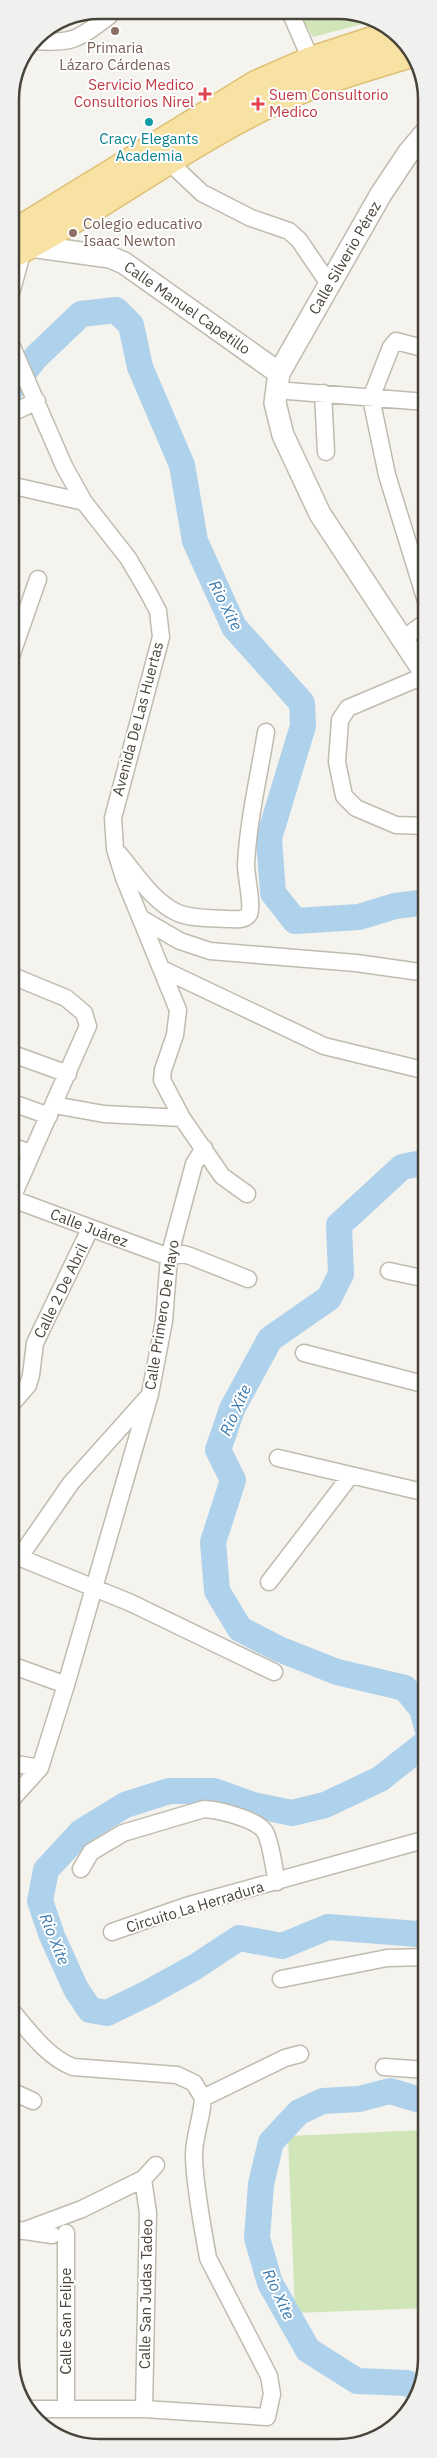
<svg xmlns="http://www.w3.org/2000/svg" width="437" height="2458" viewBox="0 0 437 2458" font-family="'IBM Plex Sans',sans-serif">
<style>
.green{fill:#d0e6b9}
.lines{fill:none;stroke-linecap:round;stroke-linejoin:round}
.river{stroke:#aed1ec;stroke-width:26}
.minor-casing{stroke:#c0bbaf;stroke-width:19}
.tertiary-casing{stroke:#c0bbaf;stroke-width:24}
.primary-casing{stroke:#ddc073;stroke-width:29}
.minor{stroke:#fff;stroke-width:16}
.tertiary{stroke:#fff;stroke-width:21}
.primary{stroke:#f8e2a3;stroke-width:26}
.education-dot{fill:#8d6e63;stroke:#fff;stroke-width:2}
.health-dot{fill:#e0444e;stroke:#fff;stroke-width:2}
.culture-dot{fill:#0f9aa8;stroke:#fff;stroke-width:2}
.labels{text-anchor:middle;stroke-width:4;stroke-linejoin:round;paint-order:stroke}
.education-label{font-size:15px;fill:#785e54;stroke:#fff}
.health-label{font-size:15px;fill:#be3a42;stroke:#fff;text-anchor:end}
.culture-label{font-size:15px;fill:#0d838f;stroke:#fff}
.street-label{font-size:15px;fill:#49443a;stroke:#fff}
.water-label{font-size:16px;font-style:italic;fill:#397aaf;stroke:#fff}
.rim{fill:none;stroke:#49443a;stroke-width:2.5}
</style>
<rect width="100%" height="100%" fill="#f5f3ed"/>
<path class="green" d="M361,13L374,21L313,37L299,14Z
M425,2130L427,2308L295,2313L288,2136Z"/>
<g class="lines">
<path class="river" d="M10,390L36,357L81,314L116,310L131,325L140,367L182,465L195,541L234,627L302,703L303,726L269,838L273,893L295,921L359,917L395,906L427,902
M427,1162L402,1167L339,1225L341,1274L329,1298L270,1339L232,1409L218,1450L233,1480L213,1542L217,1591L240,1629L279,1649L337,1672L405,1688L422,1709L427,1728
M427,1742L380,1779L325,1805L292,1813L253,1805L214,1791H169L125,1805L81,1832L46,1870L40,1901L52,1936L76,1989L90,2010L107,2013L148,1993L195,1967L239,1938L282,1946L328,1927L417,1934L427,1931
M416,2388L407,2383L357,2381L308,2350L270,2283L257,2238L261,2184L271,2142L299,2112L323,2101L359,2099L390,2091L427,2102"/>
<defs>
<path id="minor" d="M291,14L311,60
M34,41C74,44 78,39 109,16
M169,162L202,193L251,218L289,231L299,240L329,284
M10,297L23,250
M10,342L64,466L84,502L128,558L148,592L158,611L161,637L113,818L115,849L124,878L178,1010L175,1035L163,1070L162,1080L182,1118L222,1176L247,1194
M426,349L396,341L391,347L371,398L387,475L426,601
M276,390L426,402
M323,393L326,452
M10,414L37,401
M10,485L84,502
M403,639L426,622
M10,659L38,579
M426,675L348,708L340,720L337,762L344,796L356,808L396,825L427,826
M119,854C136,874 154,903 178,913C192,919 213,918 228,919C234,919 245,921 249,914C253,906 246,876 246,865C248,821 259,776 266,732
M142,919L180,941L210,951L356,963L427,973
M162,969L324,1046L427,1071
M10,975L66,998L84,1013L88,1026L12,1198
M10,1053L68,1074
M10,1102L49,1116
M54,1105L104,1114L182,1118
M10,1146L32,1153
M10,1198L169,1257L183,1254L190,1256L248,1279
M389,1271L427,1279
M304,1353L427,1385
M10,1406L28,1385L31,1375L35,1343L90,1229
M278,1458L427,1493
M11,1554L131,1603L274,1672
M19,1558L71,1483L147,1398
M269,1582L351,1475
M11,1665L66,1685
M11,1763L40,1768
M11,1800L40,1768L66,1685L150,1394L164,1321L169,1257L194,1164L204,1148
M81,1869L91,1852L123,1833L204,1809C219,1810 257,1819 265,1832C271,1842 274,1870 277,1882
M112,1932L186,1906L427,1839
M281,1979L387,1958L427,1957
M11,2010C29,2031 47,2057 73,2067L177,2075L194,2083L203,2098
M384,2067L427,2070
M11,2091L33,2101
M203,2098L285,2058L300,2054
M143,2179L148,2213L144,2409
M11,2228L23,2231L82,2209L143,2179L156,2165
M25,2231L52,2235
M66,2233V2408
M28,2409H144L267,2417L272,2394L269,2376L208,2258C203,2229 194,2184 194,2155C194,2136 202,2118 203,2098"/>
<path id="tertiary" d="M426,132L409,152L381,194L279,373L275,403L283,435L320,514L426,675
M30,246L110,257L124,263L279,373"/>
<path id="primary" d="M10,235L256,84L311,60L394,33
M10,256C103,208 187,142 282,98C324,80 368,67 411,54"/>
</defs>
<use href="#minor" class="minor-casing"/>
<use href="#tertiary" class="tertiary-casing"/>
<use href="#primary" class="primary-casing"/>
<use href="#minor" class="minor"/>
<use href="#tertiary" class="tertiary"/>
<use href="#primary" class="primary"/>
</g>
<g class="education-dot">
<circle cx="115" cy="31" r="5"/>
<circle cx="73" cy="233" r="5"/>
</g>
<g class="health-dot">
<path d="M202.5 86.5h5v5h5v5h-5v5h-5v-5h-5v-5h5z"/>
<path d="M255.5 96.5h5v5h5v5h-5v5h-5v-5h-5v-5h5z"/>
</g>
<circle class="culture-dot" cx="149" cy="122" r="5"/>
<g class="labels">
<g class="education-label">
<text x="115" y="53">Primaria<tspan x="115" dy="17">Lázaro Cárdenas</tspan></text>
<text x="83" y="229" text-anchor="start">Colegio educativo<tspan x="83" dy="17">Isaac Newton</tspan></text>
</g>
<g class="health-label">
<text x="194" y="90">Servicio Medico<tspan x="194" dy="17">Consultorios Nirel</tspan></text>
<text x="269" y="100" text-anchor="start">Suem Consultorio<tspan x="269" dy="17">Medico</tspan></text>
</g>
<g class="culture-label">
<text x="149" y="144">Cracy Elegants<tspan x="149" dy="17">Academia</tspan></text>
</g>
<g class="street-label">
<text transform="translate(345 258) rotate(-60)" y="5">Calle Silverio Pérez</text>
<text transform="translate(187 308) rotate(35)" y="5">Calle Manuel Capetillo</text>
<text transform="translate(138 719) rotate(-75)" y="5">Avenida De Las Huertas</text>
<text transform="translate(89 1228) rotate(21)" y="5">Calle Juárez</text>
<text transform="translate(61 1291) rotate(-64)" y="5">Calle 2 De Abril</text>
<text transform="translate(162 1315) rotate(-81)" y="5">Calle Primero De Mayo</text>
<text transform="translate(195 1907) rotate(-17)" y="5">Circuito La Herradura</text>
<text transform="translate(146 2294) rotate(-89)" y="5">Calle San Judas Tadeo</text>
<text transform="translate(66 2321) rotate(-90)" y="5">Calle San Felipe</text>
</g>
<g class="water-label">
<text transform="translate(226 605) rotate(63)" y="6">Rio Xite</text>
<text transform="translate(235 1410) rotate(-66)" y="6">Rio Xite</text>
<text transform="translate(55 1939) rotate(68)" y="6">Rio Xite</text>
<text transform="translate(279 2294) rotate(65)" y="6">Rio Xite</text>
</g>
</g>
<path d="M0 0H437V2458H0ZM99 19H338A80 80 0 0 1 418 99V2359A80 80 0 0 1 338 2439H99A80 80 0 0 1 19 2359V99A80 80 0 0 1 99 19Z" fill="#f0f0ef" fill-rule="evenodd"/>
<path class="rim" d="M99 19H338A80 80 0 0 1 418 99V2359A80 80 0 0 1 338 2439H99A80 80 0 0 1 19 2359V99A80 80 0 0 1 99 19Z"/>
</svg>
